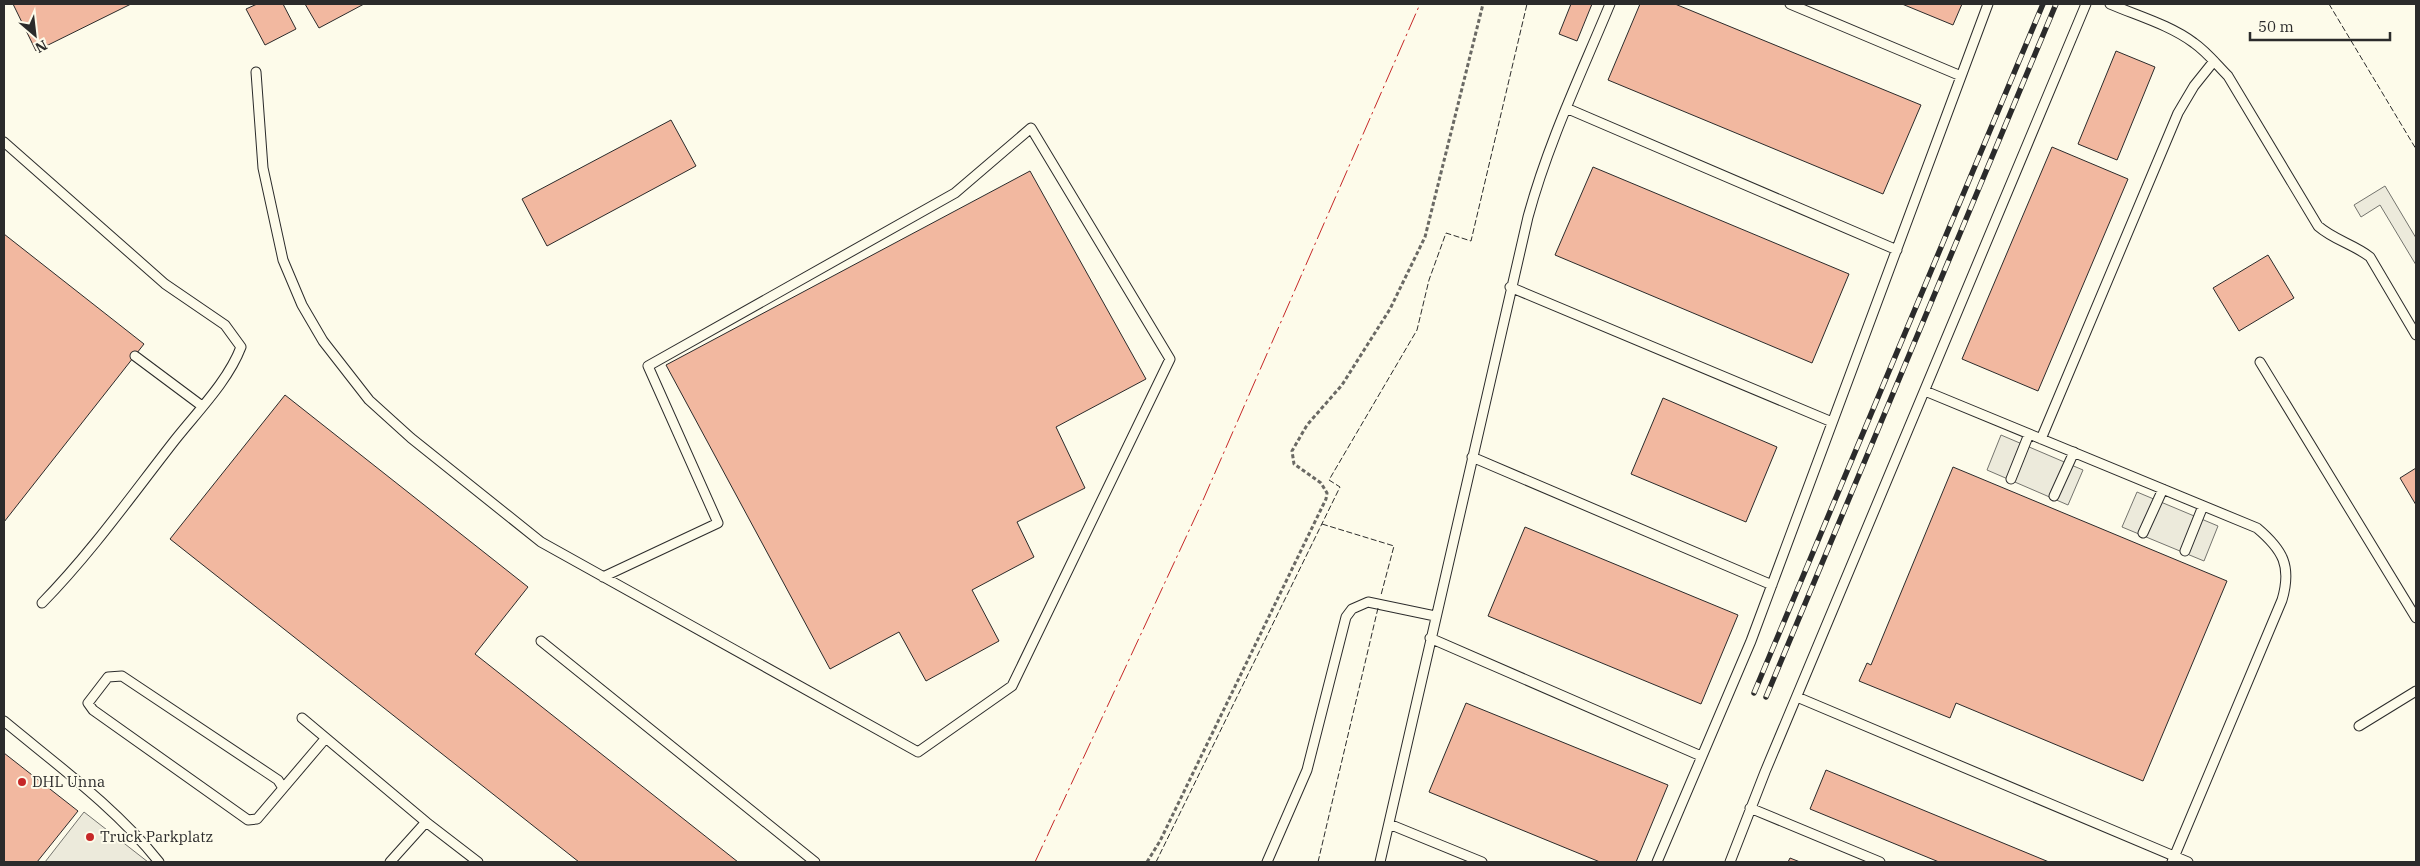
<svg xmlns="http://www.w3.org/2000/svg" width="2420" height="866" viewBox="0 0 2420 866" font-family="'IBM Plex Serif',serif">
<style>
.parking{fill:#eceadb;stroke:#74746e}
.building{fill:#f2b8a0;stroke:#2b2b2b}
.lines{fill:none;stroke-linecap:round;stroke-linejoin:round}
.service-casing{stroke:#2b2b2b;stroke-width:11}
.path{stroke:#6a6964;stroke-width:3;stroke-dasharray:4 2.5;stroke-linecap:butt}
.service{stroke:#fdfbea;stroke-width:9}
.rail-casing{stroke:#2b2b2b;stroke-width:5.5}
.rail{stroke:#fdfbea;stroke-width:4;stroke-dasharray:11;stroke-linecap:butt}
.fence{stroke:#2b2b2b;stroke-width:1;stroke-dasharray:6 2.5;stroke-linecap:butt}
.power{stroke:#c62828;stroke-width:1;stroke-dasharray:18 4 2.5 4;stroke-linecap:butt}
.poi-dot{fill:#c62828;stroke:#fdfbea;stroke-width:2}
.labels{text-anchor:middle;stroke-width:4;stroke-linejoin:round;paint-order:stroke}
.poi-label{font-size:15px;fill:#2b2b2b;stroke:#fdfbea;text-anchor:start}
</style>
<rect width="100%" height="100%" fill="#fdfbea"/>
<path class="parking" d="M2385,186L2416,238V265L2380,205L2361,217L2354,205Z
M2001,435L2083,470L2068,505L1987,470Z
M2137,492L2218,526L2204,561L2122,527Z
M84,812L148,862H45Z"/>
<path class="building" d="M13,4H131L36,51Z
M257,4H283L296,29L265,45L246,9Z
M305,4H364L319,28Z
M1571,4H1592L1577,41L1559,34Z
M1640,4H1675L1921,105L1883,194L1608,80Z
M1902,4H1962L1953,25Z
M2116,51L2155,67L2117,160L2078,144Z
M671,120L696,166L547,246L522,199Z
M2052,147L2128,179L2038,391L1962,359Z
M1593,167L1849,274L1812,363L1555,255Z
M1030,171L1146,379L1056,427L1085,488L1017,522L1034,557L972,590L999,641L926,681L899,632L830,669L666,365Z
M4,234L144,344L4,522Z
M2268,255L2294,298L2239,331L2213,288Z
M285,395L528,587L475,654L738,862H579L170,539Z
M1663,398L1777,447L1746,522L1631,474Z
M1953,467L2227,581L2143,781L1956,703L1950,718L1859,681L1867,663L1871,665Z
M2416,468V505L2400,478Z
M1525,527L1738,615L1701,704L1488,616Z
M1466,703L1668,785L1636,862H1600L1429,792Z
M4,753L78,811L37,862H4Z
M1826,770L2049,862H1939L1810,809Z
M1790,858L1800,862H1788Z"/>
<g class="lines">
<defs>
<path id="service" d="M1790,4L1961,76
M2110,4C2138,16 2170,25 2194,43C2207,52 2217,65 2228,76L2318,226C2334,240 2353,244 2370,257L2416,335
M256,72L263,168L283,260L302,305L323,341L369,400L411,438L541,542L918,752L1012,686L1170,359L1031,128L955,193L648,366L718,523L603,577
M1566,108L1897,250
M4,142L165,284L225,325L241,347C228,381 198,411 175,440C132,495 91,553 42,603
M1510,287L1832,422
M135,356L202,406
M2260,362L2416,618
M1925,391L2257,528C2283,550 2292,566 2282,600L2172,862
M2041,439L2178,113L2194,86L2214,61
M1472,457L1772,585
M2011,479L2029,434
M2054,496L2074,452
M2143,533L2163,489
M2185,551L2203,506
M1430,638L1701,756
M541,641L815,862
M1797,697L2188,862
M302,718L426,822L390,862
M4,721C57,765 116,808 159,862
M2359,726L2416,691
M283,788L278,780L122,676L108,677L88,703L93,710L248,820L257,819L325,739
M1750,808L1880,862
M426,822L478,862
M1389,824L1482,862
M1267,862L1307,770L1346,617L1352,609L1368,602L1435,616
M1380,862L1528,217C1548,143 1581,74 1610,4
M1657,862L1751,641L1988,4
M1730,862L1765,772L2086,4"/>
</defs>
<use href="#service" class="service-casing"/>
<path class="path" d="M1147,862L1160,841L1326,499L1327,493L1321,483L1294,464L1292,451L1307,425L1342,385L1390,309L1425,237L1483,4"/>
<use href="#service" class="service"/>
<defs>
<path id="rail" d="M1754,693L2043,4
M1766,697L2056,4"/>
</defs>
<use href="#rail" class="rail-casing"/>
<use href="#rail" class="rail"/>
<path class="fence" d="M2329,4L2416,149
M1322,524L1394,546L1381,595
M1156,862L1340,487L1329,480L1417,330L1429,280L1446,233L1471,241L1527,4
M1318,862L1378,608"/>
<path class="power" d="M1035,862L1200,507L1420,4"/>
</g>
<g class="poi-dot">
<circle cx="22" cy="782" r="5"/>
<circle cx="90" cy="837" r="5"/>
</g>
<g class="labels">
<g class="poi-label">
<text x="32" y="787">DHL Unna</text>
<text x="100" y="842">Truck Parkplatz</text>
</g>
</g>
<rect width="2420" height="866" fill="none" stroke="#2b2b2b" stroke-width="10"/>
<g transform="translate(35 35) rotate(152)" stroke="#fdfbea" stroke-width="4" paint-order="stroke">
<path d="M0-4L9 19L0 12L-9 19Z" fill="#2b2b2b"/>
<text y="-8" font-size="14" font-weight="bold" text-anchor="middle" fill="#2b2b2b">N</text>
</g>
<path d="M2250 32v8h140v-8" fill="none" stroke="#2b2b2b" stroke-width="2.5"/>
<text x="2258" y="32" font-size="15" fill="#2b2b2b" stroke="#fdfbea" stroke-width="4" paint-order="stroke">50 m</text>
</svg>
